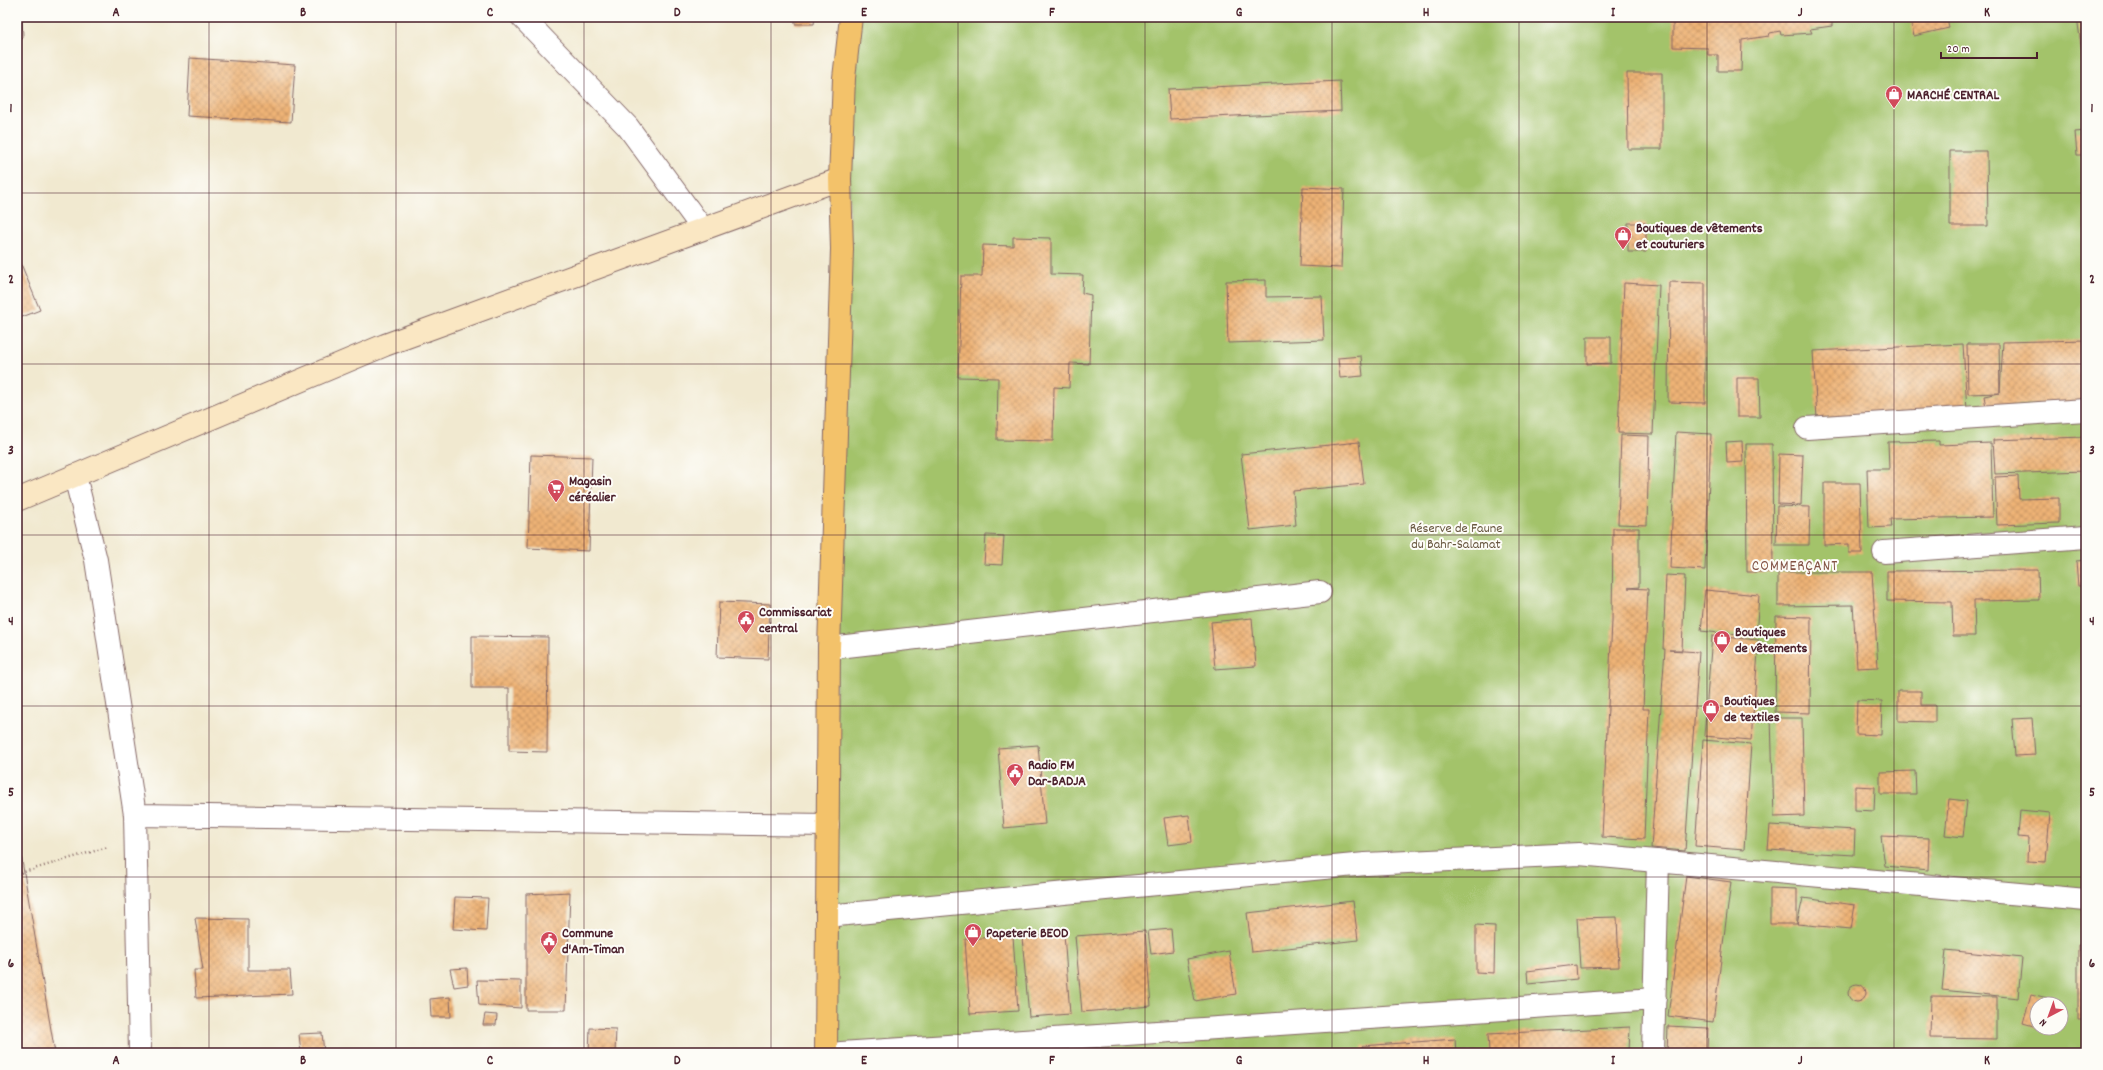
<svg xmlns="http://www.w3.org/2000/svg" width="2103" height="1070" viewBox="0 0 2103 1070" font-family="Dekko,sans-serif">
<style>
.park{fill:#a3c36b;stroke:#76714b;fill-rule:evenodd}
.building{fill:url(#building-cross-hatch)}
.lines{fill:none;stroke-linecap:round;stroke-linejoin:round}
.street-casing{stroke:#846665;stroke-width:24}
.secondary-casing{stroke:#846665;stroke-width:24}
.primary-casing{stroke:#846665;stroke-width:24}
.path{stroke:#846665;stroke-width:2.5;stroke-dasharray:1 3;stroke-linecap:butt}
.street{stroke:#fff;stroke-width:22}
.secondary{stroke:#fae7c3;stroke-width:22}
.primary{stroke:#f3c26a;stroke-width:22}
.grid{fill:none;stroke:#4a1f2b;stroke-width:1;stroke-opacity:0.55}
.labels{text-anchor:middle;stroke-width:4;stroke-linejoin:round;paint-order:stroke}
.poi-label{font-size:14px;font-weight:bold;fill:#4a1f2b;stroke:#fdfcf7;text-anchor:start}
.park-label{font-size:14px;fill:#695841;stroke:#fdfcf7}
.neighbourhood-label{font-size:15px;letter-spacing:1px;fill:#835345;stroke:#fdfcf7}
.neatline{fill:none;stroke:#4a1f2b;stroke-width:1.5}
.grid-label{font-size:13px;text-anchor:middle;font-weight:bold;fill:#4a1f2b}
</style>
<defs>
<pattern id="building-cross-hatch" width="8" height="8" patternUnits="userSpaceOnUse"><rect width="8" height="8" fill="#eeb376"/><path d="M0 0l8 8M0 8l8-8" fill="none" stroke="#c39161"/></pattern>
</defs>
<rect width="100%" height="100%" fill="#fdfcf7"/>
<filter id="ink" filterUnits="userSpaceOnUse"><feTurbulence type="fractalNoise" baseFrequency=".025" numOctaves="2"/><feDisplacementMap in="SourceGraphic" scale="8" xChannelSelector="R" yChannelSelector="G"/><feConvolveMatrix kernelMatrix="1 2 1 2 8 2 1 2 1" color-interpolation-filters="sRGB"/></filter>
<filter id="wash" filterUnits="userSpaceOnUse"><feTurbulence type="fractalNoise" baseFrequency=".012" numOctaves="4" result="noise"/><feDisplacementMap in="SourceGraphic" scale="16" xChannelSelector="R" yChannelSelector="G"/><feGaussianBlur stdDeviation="0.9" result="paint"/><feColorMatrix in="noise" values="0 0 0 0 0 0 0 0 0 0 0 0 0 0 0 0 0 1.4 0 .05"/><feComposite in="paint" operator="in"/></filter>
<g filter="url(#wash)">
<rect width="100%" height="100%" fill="#f1e9d0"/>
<path class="park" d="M854,17H2086V1053H826ZM2037,1004H2061V1028H2037Z"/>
<g id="blocks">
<path class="building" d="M17,17H22L23,38L17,39Z
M795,17H815L814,24H795Z
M1673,17H1857V18L1832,21V26L1810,29L1812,33L1781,35L1780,31L1770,33L1769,36L1742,40L1741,71H1718V55H1708V48L1673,47Z
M1910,17H1947L1949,28L1914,36Z
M2077,17H2086V73L2085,74Z
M190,58L295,65L291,122L187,116Z
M1627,73H1662V149H1628Z
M1340,81L1341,111L1170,119L1168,89Z
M2086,131V155H2077L2075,132Z
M1950,151H1987L1988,226H1950Z
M1303,187L1344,189L1341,268L1300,266Z
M1628,223H1646V252H1628Z
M1013,237L1051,238V274L1083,275L1082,293L1091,295L1089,364L1070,363L1069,388L1054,387L1053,441L997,440L998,378L958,377L961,276H982L983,245L1013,246Z
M19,259L40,310L17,319V260Z
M1266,280V297L1322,296L1324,340L1228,343L1226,281Z
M1669,282L1705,283V403L1668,402Z
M1624,283L1659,285L1653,434L1618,433Z
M1587,337H1611V363L1587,364Z
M2086,340V402L1986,407L1984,396L2000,393L1968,394L1967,344H1999L2000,392L2003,342Z
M1963,344L1967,411L1817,419L1813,351Z
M1361,356L1363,376L1340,378L1338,358Z
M1737,378H1759L1760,417H1737Z
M1676,432L1711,434L1705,570L1670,568Z
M1621,435L1649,436L1647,525L1618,524Z
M2086,437V471L1995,474L1993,440Z
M1742,441L1743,462L1727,463L1726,442Z
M1939,441V445L1991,443L1993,517L1890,519L1891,527L1869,528L1867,469H1889L1888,442Z
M1359,442L1364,484L1293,491L1296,525L1250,530L1241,454Z
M1746,444H1772L1773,572H1747Z
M1779,454L1803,455L1801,505L1778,504Z
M531,455L592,457L589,551L528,548Z
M2018,476L2019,499L2059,498V523L1997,525L1995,477Z
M1824,483H1860L1862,553H1849V544L1824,545Z
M1777,506L1810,507L1809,545H1776Z
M1613,528H1639V587L1628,588L1648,589L1643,709H1649L1644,839L1602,837L1612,621Z
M986,535L1004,536L1002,565L984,564Z
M2086,560V586H2078L2076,561Z
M2038,570L2039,600L1974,601L1975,636H1953L1952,602L1887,601V571Z
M1778,572H1872L1878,667L1857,668L1853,605L1778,606Z
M1666,575L1685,576L1682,650H1669L1699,652L1685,851L1651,848L1665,649H1663Z
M1705,590L1759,595L1756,637L1701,631Z
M719,602L770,604L768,659L717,657Z
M1776,616L1811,617L1810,713L1775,712Z
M1252,618L1256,666L1215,669L1211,622Z
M472,636L548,637L547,752L509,751V688H472Z
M1712,636L1759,640L1751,740L1704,736Z
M1898,691H1921V705H1935V722L1898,721Z
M1857,700L1882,701L1881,735L1856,734Z
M1771,718H1802L1804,816L1774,817Z
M2032,718L2035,755L2015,756L2012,719Z
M1703,740L1751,744L1744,850L1695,846Z
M1038,745L1045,824L1004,828L998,748Z
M1915,771L1916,794H1880V772Z
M1855,786L1875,787L1874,811L1855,810Z
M1949,799L1967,801L1963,837L1945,835Z
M2020,810L2050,813L2046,862L2027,861L2028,838L2018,837Z
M1189,815L1192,842L1168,845L1164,818Z
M1770,825L1855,830L1854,855L1768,850Z
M1881,836L1929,838L1928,870L1885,866Z
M17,838H18L55,1053H17Z
M1686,876L1731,882L1713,1022L1668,1016Z
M1770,888L1797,889V924H1770Z
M570,892L566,1010H526V894Z
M455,897L488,898L486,931L453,929Z
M1803,898L1855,905L1851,929L1797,924Z
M1353,901L1358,940L1252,952L1247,913Z
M1617,917L1619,967L1580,968L1577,918Z
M195,918L248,919V970H290L292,994L196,998L194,970H203Z
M1476,925L1495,926L1494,973L1476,972Z
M1171,929L1173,951L1151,954L1148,931Z
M1145,931L1151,1006L1082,1012L1075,936Z
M1064,934L1070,1014L1029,1017L1022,937Z
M1013,936L1018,1011L970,1014L965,939Z
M2078,946H2086V1020H2078Z
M1946,950L2022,958L2018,998L1942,990Z
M1229,951L1236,994L1195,1001L1187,959Z
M1576,965L1577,979L1528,984L1527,971Z
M467,968L468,985L454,987L450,969Z
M477,980L521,981V1008L479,1005Z
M1848 993a9 9 0 1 1 18 0a9 9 0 1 1-18 0Z
M2031,994L2060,1001L2059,1004H2037V1027L2023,1023Z
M1931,996L1997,997V1039L1930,1038Z
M450,997L451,1017H431L430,999Z
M485,1014L497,1015L496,1025H483Z
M1668,1026L1708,1028L1707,1053H1667Z
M1630,1027L1629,1053H1489L1488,1034Z
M590,1028L616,1029L615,1053H589Z
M322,1033L324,1053H301L299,1034Z
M1455,1039L1456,1053H1363L1362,1046Z"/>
</g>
</g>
<g filter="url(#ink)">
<use href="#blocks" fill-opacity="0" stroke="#846665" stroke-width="1"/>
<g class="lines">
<defs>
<path id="street" d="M522,17L628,127L702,228
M1807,428L2086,410
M75,476L96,560L135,815L140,1053
M1884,552L2086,537
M829,648L1320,592
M135,815L828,825
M827,916L1365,864L1579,854L2086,900
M841,1053L1655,999
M1653,1053L1658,861"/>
<path id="secondary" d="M17,500L385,345L840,179"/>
<path id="primary" d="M826,1053L829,648L842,249L840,179L844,78L851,17"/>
</defs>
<use href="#street" class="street-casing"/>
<use href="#secondary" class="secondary-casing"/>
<use href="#primary" class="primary-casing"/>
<path class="path" d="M17,874L108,847"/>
<use href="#street" class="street"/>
<use href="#secondary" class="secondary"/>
<use href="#primary" class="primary"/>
</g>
</g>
<path class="grid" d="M209,17V1053M396,17V1053M584,17V1053M771,17V1053M958,17V1053M1145,17V1053M1332,17V1053M1519,17V1053M1707,17V1053M1894,17V1053M17,193H2086M17,364H2086M17,535H2086M17,706H2086M17,877H2086"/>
<defs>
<symbol id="shop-pin" viewBox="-11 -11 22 30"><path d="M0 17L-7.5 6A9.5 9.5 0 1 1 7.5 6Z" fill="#d1495b" stroke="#fdfcf7"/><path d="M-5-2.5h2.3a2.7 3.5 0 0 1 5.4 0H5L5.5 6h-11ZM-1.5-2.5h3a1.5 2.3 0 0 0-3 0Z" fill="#fff"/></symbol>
<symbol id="supermarket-pin" viewBox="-11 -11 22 30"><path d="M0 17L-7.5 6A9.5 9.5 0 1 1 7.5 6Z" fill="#d1495b" stroke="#fdfcf7"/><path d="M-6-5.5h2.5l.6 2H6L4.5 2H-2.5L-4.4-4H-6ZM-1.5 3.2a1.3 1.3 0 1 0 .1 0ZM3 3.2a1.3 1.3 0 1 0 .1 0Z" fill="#fff"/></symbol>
<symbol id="civic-pin" viewBox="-11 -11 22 30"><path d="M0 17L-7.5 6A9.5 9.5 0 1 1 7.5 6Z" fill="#d1495b" stroke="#fdfcf7"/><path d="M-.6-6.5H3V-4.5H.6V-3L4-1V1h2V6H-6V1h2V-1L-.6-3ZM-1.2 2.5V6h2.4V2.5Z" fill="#fff"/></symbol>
</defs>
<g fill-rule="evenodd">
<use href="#shop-pin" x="1884" y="84" width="20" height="27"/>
<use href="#shop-pin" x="1613" y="225" width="20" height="27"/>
<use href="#supermarket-pin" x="546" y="478" width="20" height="27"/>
<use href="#civic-pin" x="736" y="609" width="20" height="27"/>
<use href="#shop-pin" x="1712" y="629" width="20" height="27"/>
<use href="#shop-pin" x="1701" y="698" width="20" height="27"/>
<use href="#civic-pin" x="1005" y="762" width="20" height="27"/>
<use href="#shop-pin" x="963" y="922" width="20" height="27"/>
<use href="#civic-pin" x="539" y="930" width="20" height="27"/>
</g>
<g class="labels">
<g class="poi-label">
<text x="1907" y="99">MARCHÉ CENTRAL</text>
<text x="1636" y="232">Boutiques de vêtements<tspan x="1636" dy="16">et couturiers</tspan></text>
<text x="569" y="485">Magasin<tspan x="569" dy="16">céréalier</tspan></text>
<text x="759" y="616">Commissariat<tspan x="759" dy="16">central</tspan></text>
<text x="1735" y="636">Boutiques<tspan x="1735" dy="16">de vêtements</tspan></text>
<text x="1724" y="705">Boutiques<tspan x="1724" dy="16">de textiles</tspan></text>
<text x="1028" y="769">Radio FM<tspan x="1028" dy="16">Dar-BADJA</tspan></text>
<text x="562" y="937">Commune<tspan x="562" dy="16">d'Am-Timan</tspan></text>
<text x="986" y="937">Papeterie BEOD</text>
</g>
<g class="park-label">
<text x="1456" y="532">Réserve de Faune<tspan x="1456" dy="16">du Bahr-Salamat</tspan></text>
</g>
<g class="neighbourhood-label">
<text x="1795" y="570">COMMERÇANT</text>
</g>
</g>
<rect width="2103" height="1070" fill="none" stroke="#fdfcf7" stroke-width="44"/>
<g transform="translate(2049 1016) rotate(221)"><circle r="19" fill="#fdfcf7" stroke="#b5a4a5"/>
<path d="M0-3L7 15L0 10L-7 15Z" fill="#d1495b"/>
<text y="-6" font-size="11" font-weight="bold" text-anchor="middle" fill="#4a1f2b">N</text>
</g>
<path d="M1941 52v6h96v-6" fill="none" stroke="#4a1f2b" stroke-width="2"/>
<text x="1947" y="52" font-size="12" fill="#4a1f2b" stroke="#fdfcf7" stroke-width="3" paint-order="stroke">20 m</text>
<rect x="22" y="22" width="2059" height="1026" class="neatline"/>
<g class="grid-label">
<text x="116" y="16">A</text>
<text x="303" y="16">B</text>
<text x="490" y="16">C</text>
<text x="677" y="16">D</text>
<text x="864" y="16">E</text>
<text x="1052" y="16">F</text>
<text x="1239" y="16">G</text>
<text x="1426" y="16">H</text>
<text x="1613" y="16">I</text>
<text x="1800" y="16">J</text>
<text x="1987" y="16">K</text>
<text x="11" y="112">1</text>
<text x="2092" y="112">1</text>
<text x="11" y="283">2</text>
<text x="2092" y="283">2</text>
<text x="11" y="454">3</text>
<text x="2092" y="454">3</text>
<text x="11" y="625">4</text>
<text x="2092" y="625">4</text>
<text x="11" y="796">5</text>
<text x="2092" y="796">5</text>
<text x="11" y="967">6</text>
<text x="2092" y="967">6</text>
<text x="116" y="1064">A</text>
<text x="303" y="1064">B</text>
<text x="490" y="1064">C</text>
<text x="677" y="1064">D</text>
<text x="864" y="1064">E</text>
<text x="1052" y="1064">F</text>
<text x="1239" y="1064">G</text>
<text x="1426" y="1064">H</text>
<text x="1613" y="1064">I</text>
<text x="1800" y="1064">J</text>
<text x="1987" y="1064">K</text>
</g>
</svg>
